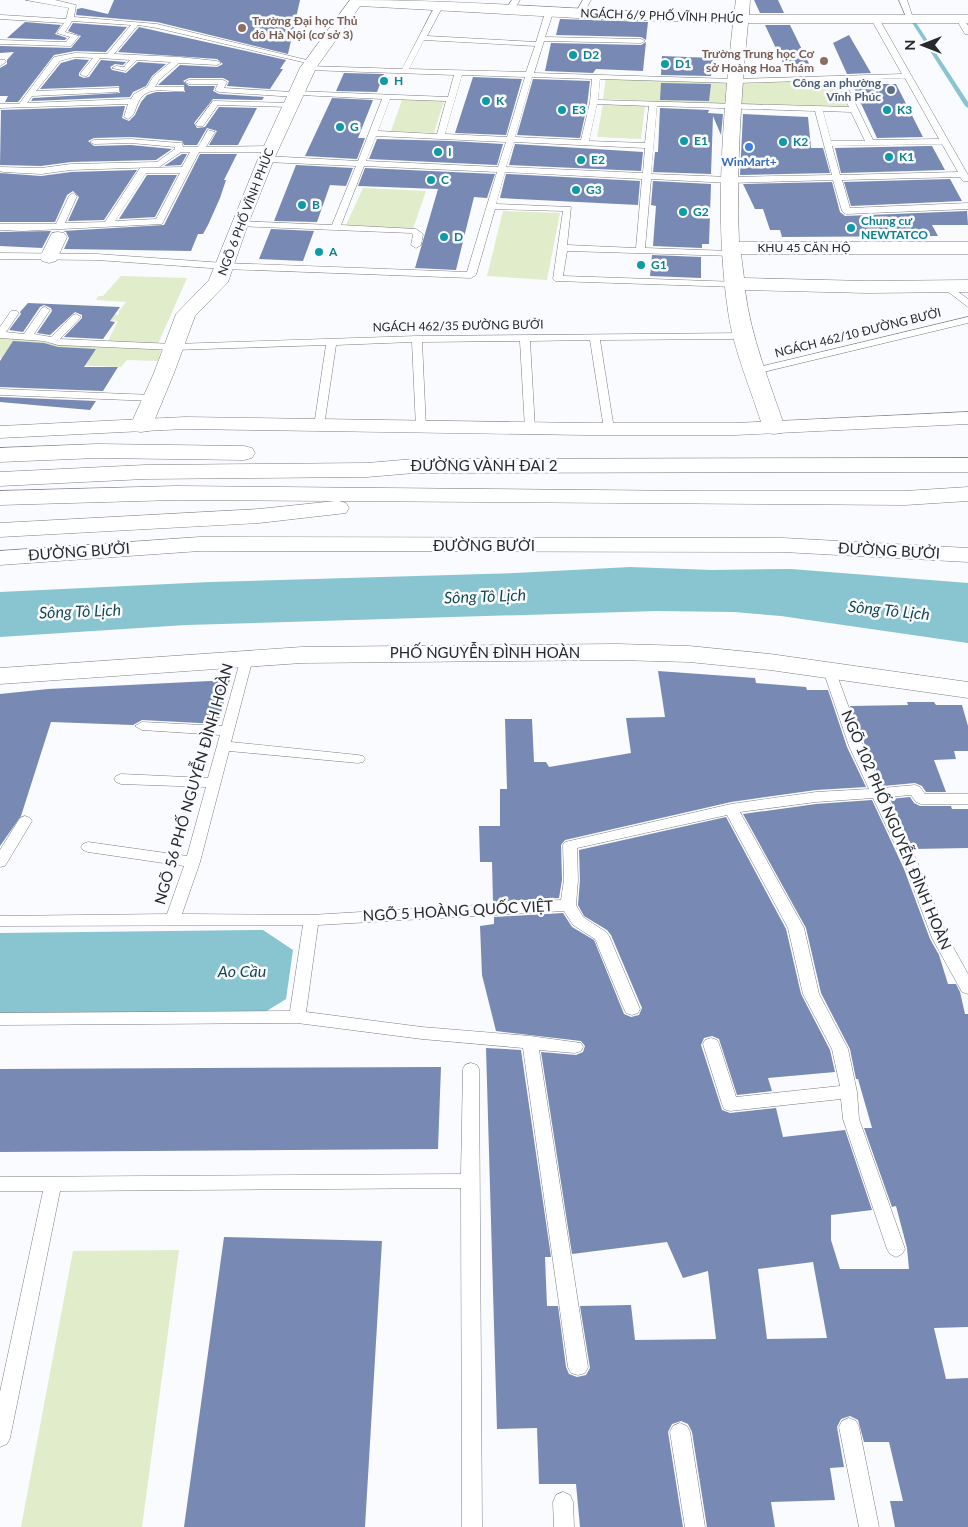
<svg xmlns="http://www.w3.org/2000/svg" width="968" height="1527" viewBox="0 0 968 1527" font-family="Lato,sans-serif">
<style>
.green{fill:#e0ecca}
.water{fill:#88c5d1}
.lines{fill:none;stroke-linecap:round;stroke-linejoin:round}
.stream{fill:#88c5d1;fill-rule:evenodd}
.building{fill:#788ab3;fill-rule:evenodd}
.service-casing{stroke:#7c7e81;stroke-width:1}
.minor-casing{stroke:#7c7e81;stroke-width:1}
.secondary-casing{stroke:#7c7e81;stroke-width:1}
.primary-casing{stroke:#7c7e81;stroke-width:1}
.trunk-casing{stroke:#7c7e81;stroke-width:1}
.service{fill:#fff;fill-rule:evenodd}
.minor{fill:#fff;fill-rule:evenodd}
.secondary{fill:#fff;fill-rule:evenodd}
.primary{fill:#fff;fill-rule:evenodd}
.trunk{fill:#fff;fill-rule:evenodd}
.education-dot{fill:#8d6e63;stroke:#fafbfe;stroke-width:2}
.culture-dot{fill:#0f9aa8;stroke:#fafbfe;stroke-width:2}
.service-dot{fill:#5c6f8a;stroke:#fafbfe;stroke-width:2}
.shop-dot{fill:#3f7fe0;stroke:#fafbfe;stroke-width:2}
.labels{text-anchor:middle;stroke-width:5;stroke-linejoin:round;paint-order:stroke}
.far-street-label{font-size:12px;fill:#28292a;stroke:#fafbfe}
.far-education-label{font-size:12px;font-weight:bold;fill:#785e54;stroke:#fafbfe;text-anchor:start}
.far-culture-label{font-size:12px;font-weight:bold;fill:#0d838f;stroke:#fafbfe;text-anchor:start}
.far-service-label{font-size:12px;font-weight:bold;fill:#4e5e75;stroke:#fafbfe;text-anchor:end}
.far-shop-label{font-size:12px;font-weight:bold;fill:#366cbe;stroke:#fafbfe}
.street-label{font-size:15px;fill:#28292a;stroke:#fafbfe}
.water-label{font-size:16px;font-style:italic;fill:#134953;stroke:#fafbfe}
</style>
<rect width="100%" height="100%" fill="#fafbfe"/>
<path class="green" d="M606,76L727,80V104L603,99Z
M833,79L848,107L739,104L740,80Z
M402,100L444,101L434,133L391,131Z
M603,104L645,106L641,139L597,137Z
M363,188L426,191L413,229L346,225Z
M503,211L560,213L547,280L487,276Z
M121,276L187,278L158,344L108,341L118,321L99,319L104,313L119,315V311L126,302L96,300L98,296H103Z
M0,337L38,340L50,343L156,348L161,351L158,361L127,360L121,367L72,365L0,358Z
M179,1250L142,1527H21L73,1251Z"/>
<path class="water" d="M630,567L712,570L791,569L968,583V643L781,616L734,612L657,611L186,625L0,637V592L210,582L515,573Z
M263,930L293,950L286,999L265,1012L0,1015V933Z"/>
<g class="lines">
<path class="stream" d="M911,21H915L968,102V108L965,106Z"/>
</g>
<path class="building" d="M114,0H300L288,54L157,22L76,15L77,9L82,8L108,14Z
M754,0H778L784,13H760Z
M560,19L648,22L646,40L641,37L556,35Z
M25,22L61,25L55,34L67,38L65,40L7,38Z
M73,23L127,27L106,52L75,51L54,55L18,102H5L8,96H0V68L7,64V60L14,52L0,53V46L71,48L81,36L68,31Z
M765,25H790L814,74H788Z
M139,27L286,60L280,69H283L270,89L227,86L229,81L223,78H189L183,81L189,86H215L213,91L219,94L264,97L262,100L213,99L194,123L197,128L205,127L219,107L257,108L238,145H209L217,131L207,128L197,145H184L182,141L131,137L94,138L88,141L94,146L131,145L172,149L156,160L71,162L41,166L0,165L1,110L125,106L122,118L129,121L135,115L141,102L147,95L156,92H185L184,85H158L180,65L217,67L223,64L217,59L118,52Z
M849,35L871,73L847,74L833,43Z
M646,42L643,71L596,69L593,73L545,71L551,43L641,45Z
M662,56L713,58L711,76L661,75Z
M75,59L89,60L79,73V76L84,78L89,77L101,60L126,62L123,65L115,64L110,67L112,70L126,73L138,62L166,64L152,76L146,86L133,92L130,97L31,101L33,98L120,93L119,86L40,89L61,63Z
M344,73L384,74L377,92L336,91Z
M473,77L522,79L506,135L455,133Z
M533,79L590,81L587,106L580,138L517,135Z
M876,81L877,84H896L923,137L877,138L851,82Z
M661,83L711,84L709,101L660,100Z
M332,98L373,100L358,138H365L357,159L305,156Z
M660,108L709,110L708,113L723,114L721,135L713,116L711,174L653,172L655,152H658Z
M743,114L808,117L811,148H823L830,173L740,175Z
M377,139L452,141L503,144L497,165L369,159Z
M515,144L643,152L641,171L509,165Z
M928,146H932L945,170L841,173L835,148Z
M182,154H187L181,165L164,166Z
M200,154H237L224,180H226L220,198L208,225L203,234H198L191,251L64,249L69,238L66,232L63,231L164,225Z
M296,165L353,168L346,186L330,185L317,222L274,221Z
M365,168L495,174L487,198L474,197L456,270L415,268L438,189L358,186Z
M137,170L104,220L68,221L79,197L73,191L67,195L55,222H0V173L41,176L71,172Z
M506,174L640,181L638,205L500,198Z
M147,175H177L155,217L119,219Z
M950,179L962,201L851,206L844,182Z
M653,181L711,184L709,244H702V248L653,246L656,206L651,205Z
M832,182L840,212L845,216L967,211L968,225H932L938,236L782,237L780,230H770L763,209H755L743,184Z
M271,229L314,231L303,261L259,259Z
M51,231L42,248L0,246V232Z
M652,255L701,257V278L650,276Z
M28,303L120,307L110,321L115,322L103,339L64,337L82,318V315L75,312L50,335L37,333L52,311L51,308L44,305L40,307L23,332L9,330L21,314L20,312Z
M13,341L44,343L58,347L96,349L84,367H118L103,391L0,387V361Z
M0,397L96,401L90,410L0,402Z
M658,671L755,678L756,683L806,687L807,690H828L847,747L866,787L816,790L731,802L565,840L561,845L562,880L559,898L493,902L492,862H480L479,826H500V789H507L505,719H532L534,762H546L549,767L631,753L626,718L665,717Z
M230,680L218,724L142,720L133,725L51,722L21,816L0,846V694L48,689Z
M907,702H934L936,705H962L968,726V751H954L956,759L934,760L946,792H926L922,786L915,783L883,786L865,745L850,706L908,705Z
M910,797L914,803L920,806H951L952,809H968V848L913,849L890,799Z
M872,800L904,869L930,939L939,955L948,984H956L960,992L965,1014H968V1327L934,1328L946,1379L968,1378V1527H895L890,1501H903L889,1442H864L858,1420L850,1416L841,1419L837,1427L844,1467L830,1468L835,1500L771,1502L775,1527H707L692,1432L688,1424L681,1421L672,1424L668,1432L683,1527H580L576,1484H539L537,1428L497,1429L486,1048L521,1050L551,1257H545L547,1306H558L566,1367L569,1374L577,1377L586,1375L590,1368L580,1306L631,1305L635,1340L716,1339L708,1271L683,1278L667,1242L572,1254L541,1052L576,1055L583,1052L585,1046L581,1041L496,1031L482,975L480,926L494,924V917L563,913L572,927L594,940L624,1014L631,1017L639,1015L642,1008L611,935L607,930L584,916L578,905L580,880L579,850L726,817L786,929L801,994L830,1050L835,1072L768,1078L772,1091L737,1095L719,1039L712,1036L704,1038L701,1045L722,1110L730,1113L776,1108L783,1137L845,1130L872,1210L831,1215V1240L840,1269H909L907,1248L896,1206L892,1207L864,1128H872L858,1079H856L850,1049L821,993L806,928L743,814L816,804ZM813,1262L827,1338L767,1339L758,1269Z
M441,1067L438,1149L0,1152V1069Z
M224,1237L382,1241L365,1527H184Z"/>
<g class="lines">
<defs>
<path id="service" d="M26,0H55L76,5L74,17L157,24L315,62L311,64L157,28L138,25L114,54L179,57L217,61L221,63L217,65L179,63L159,80L155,87H184V91C173,92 162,89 152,91C133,96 139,115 128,119L124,117L128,104L0,108V104H19L54,57L75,53L107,54L131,25L72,21L65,32L79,36L71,46L0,44V40L66,42L70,37L57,33L64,23L0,19V15H2L66,19L69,8ZM75,57L93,58L80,74L84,76H87L100,58L130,60L124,67L116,66L112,68L126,71L137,60L171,62L153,77L147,87L134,94L131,99L27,103L32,96L119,92V88H116L36,91L60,61Z
M512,0H520L513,11H507L506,9Z
M583,0H591L582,16H576L575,14Z
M899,0H907L914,21L907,19Z
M436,4L443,6L427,36L536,42L545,13L549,11L553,13L545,37L641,39L645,41L641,43L544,41L534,73L735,79L902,74L871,19L878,17L968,175V181H963L960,177L842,180L850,208L968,203V209L846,214L842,211L833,180L730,183L651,179L645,248L731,251L734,252V256L567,251L563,276L739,282L741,284L736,287L555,281L553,279L563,211L495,209L476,275L471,278L224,269L97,260L0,259V253L97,254L224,263L467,272L497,172L364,166L341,225L416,229L423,234L421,245L416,248L411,245L413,235L411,233L236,226L235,224L239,221L332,225L356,166L266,162L262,159L266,156L358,161L382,99L300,95L296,97L219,92L215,90L218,84H189L185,82L189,80H223L227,82L224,88L292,92L296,91L448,97L454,75L308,70L304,68L308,66L402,69ZM424,40L535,46L526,72L409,69ZM462,75L525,77L507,137L445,134ZM532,77L592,79L590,102L581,140L515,137ZM905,78L939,139L873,140L844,80ZM600,79L735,83L836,80L849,107L598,100ZM390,99L446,101L437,134L378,131ZM597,104L649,106L645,143L589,141ZM657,106L815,111L832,175L730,177L651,174ZM823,111L851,112L865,141H831ZM376,136L506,142L498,167L366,161ZM514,142L645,148L643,173L506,167ZM942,144L958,172L840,175L832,146ZM505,172L642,179L636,248L567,245L571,207L496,204Z
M957,17L964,19L968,26V34H965L956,19Z
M0,60H5L6,62L0,66Z
M213,101L290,103L294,105L290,107L218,105L203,126H197L196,124Z
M208,130L215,132L206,147L270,146L274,149L270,152H199L162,224L22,231L0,230V224H56L69,196L73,193L77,196L65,223L105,222L140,168L182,167L190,152H181L159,167L71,170L41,174L3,172L0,171V167L41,168L71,164L157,162L175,149V147L131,143L94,144L90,142L94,140L131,139L179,143H182L183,147H198ZM146,173H180L156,219L115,221Z
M946,283L968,299V307L943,288V284Z
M45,307L50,310L34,334L51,337L73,315L76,314L81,317L60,339L174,344L417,336L744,333L749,336L744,339L600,340L614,429L609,432L604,429L590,340L530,341L535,429L530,432L525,429L520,341L422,342L426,428L421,431L416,428L412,342L336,345L324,426L319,429L314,426L326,345L174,350L58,345L44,341L0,338V327L11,311H17L19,313L6,332L24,334L42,308Z
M968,317V323L755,374L750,371L755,368Z
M0,389L154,395L159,398L154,401L0,395Z
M247,654L253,658L231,742L358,755L363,756L365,759L363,762L358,763L229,751L200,862L182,914L311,915L561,900L564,880L563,845L565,842L731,804L816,792L869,789L849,746L823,670L824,667H834L863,746L882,788L915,785L920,787L925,794H968V804H921L916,802L911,795L887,797L920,868L948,938L968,974V994L962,992L932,938L906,868L873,798L816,802L740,812L804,928L819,994L848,1049L857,1092L859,1119L905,1249L902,1254L896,1257L890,1254L887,1249L843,1119L841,1099L730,1111L724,1109L722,1104L703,1044L705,1040L711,1038L717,1040L719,1044L736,1097L840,1086L832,1049L803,994L788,928L727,815L577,848L578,880L576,905L583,917L606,932L609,936L640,1009L638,1013L632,1015L626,1013L624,1009L595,939L573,925L564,911L318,925L306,1012L422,1027L530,1036L581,1043L583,1047L581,1051L575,1053L539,1050L588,1367L585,1373L578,1375L571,1373L568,1367L523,1048L422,1039L297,1023L0,1025V1013L290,1011L303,925L0,926V916L167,914L184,866L88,852L83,850L81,847L83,844L88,842L187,856L206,787L121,784L116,782L114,779L116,776L121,774L208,778L220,735L142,730L135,726L142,722L222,726L241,658Z
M25,816L30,818L32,821L5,866L0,867V850L20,818Z
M471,1063L477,1065L479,1069L482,1527H462L461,1188L60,1191L10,1438L7,1444L0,1447V1392L43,1191H0V1177L461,1174L463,1069L465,1065Z
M849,1418L856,1421L859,1427L879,1527H859L839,1427L842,1421Z
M680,1423L687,1426L690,1432L705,1527H685L670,1432L673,1426Z
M563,1492L570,1495L573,1502L574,1527H554L553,1502L556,1495Z"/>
<path id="minor" d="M350,0C478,0 606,12 734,15L736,0H750L749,15H968V23H748C741,96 736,170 739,242H968V254H741L744,278L867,281L968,280V292L867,293L745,290C751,338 770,383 785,428L782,433L774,434L766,433L763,428C752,392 733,349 728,311C714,216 723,118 733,23L596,19L360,6L316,68L274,159L248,224L228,282L195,316L174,373L152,426L149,431L141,432L133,431L130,426L154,373L176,314L209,280L258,159L300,68Z
M58,232L64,233L67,237L56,261L49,263L42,261L40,257L52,233Z"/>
<path id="secondary" d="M617,644L689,646L770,654L968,682V698L770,670L689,662L617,660L302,663L0,684V668L302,647Z"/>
<path id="primary" d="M968,412V424L735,435H585L185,429L0,438V426L185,417L585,423H735Z
M200,537L783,538L968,548V562L783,552L200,551L0,565V551Z"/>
<path id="trunk" d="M97,444L244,446L252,448L255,453L252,458L244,460L97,458L0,462V448Z
M968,458V472L414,473L367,477L145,479L0,486V472L145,465L367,463L414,459Z
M176,486L699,491H905L968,487V501L905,505L339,501L346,503L349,508L346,513L259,523L0,537V523L259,509L335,501L176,500L0,505V491Z"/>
</defs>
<use href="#service" class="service-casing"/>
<use href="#minor" class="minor-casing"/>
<use href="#secondary" class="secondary-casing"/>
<use href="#primary" class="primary-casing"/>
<use href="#trunk" class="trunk-casing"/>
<use href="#service" class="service"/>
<use href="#minor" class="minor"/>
<use href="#secondary" class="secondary"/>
<use href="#primary" class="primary"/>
<use href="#trunk" class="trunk"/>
</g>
<g class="education-dot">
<circle cx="242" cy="28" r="5"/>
<circle cx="824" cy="61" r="5"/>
</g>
<g class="culture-dot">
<circle cx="573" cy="55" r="5"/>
<circle cx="665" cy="64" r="5"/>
<circle cx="384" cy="81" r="5"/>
<circle cx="486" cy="101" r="5"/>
<circle cx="562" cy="110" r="5"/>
<circle cx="887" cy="110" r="5"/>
<circle cx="340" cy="127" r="5"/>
<circle cx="684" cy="141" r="5"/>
<circle cx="783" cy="142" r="5"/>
<circle cx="438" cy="152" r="5"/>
<circle cx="889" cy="157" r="5"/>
<circle cx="581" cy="160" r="5"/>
<circle cx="431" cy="180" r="5"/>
<circle cx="576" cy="190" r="5"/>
<circle cx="302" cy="205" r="5"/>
<circle cx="683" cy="212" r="5"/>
<circle cx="851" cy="228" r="5"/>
<circle cx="444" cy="237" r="5"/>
<circle cx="319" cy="252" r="5"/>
<circle cx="641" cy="265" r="5"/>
</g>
<circle class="service-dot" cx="891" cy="90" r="5"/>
<circle class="shop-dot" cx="749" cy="147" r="5"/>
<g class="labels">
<g class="far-street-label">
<text transform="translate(662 16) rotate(2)" y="4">NGÁCH 6/9 PHỐ VĨNH PHÚC</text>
<text transform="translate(246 212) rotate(-69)" y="4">NGÕ 6 PHỐ VĨNH PHÚC</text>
<text x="804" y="252">KHU 45 CĂN HỘ</text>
<text transform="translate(458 326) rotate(-1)" y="4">NGÁCH 462/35 ĐƯỜNG BƯỞI</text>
<text transform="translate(858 333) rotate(-14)" y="4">NGÁCH 462/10 ĐƯỜNG BƯỞI</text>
</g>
<g class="far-education-label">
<text x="252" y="25">Trường Đại học Thủ<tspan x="252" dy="14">đô Hà Nội (cơ sở 3)</tspan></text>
<text x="814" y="58" text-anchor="end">Trường Trung học Cơ<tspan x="814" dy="14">sở Hoàng Hoa Thám</tspan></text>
</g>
<g class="far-culture-label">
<text x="583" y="59">D2</text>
<text x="675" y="68">D1</text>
<text x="394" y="85">H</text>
<text x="496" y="105">K</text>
<text x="572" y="114">E3</text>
<text x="897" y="114">K3</text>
<text x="350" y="131">G</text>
<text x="694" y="145">E1</text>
<text x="793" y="146">K2</text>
<text x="448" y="156">I</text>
<text x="899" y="161">K1</text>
<text x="591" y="164">E2</text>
<text x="441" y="184">C</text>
<text x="586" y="194">G3</text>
<text x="312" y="209">B</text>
<text x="693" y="216">G2</text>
<text x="861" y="225">Chung cư<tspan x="861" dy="14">NEWTATCO</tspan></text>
<text x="454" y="241">D</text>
<text x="329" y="256">A</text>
<text x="651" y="269">G1</text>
</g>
<g class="far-service-label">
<text x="881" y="87">Công an phường<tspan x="881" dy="14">Vĩnh Phúc</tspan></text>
</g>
<g class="far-shop-label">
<text x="749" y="166">WinMart+</text>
</g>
<g class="street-label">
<text x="484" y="471">ĐƯỜNG VÀNH ĐAI 2</text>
<text x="484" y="551">ĐƯỜNG BƯỞI</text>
<text transform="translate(889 551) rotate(3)" y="5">ĐƯỜNG BƯỞI</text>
<text transform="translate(79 552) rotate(-4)" y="5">ĐƯỜNG BƯỞI</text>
<text x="485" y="658">PHỐ NGUYỄN ĐÌNH HOÀN</text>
<text transform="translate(194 784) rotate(-74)" y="5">NGÕ 56 PHỐ NGUYỄN ĐÌNH HOÀN</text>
<text transform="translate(896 830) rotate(67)" y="5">NGÕ 102 PHỐ NGUYỄN ĐÌNH HOÀN</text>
<text transform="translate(458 911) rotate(-3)" y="5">NGÕ 5 HOÀNG QUỐC VIỆT</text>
</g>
<g class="water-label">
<text transform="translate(485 596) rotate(-2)" y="6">Sông Tô Lịch</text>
<text transform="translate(889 610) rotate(6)" y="6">Sông Tô Lịch</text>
<text transform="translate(80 611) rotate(-2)" y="6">Sông Tô Lịch</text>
<text x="242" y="977">Ao Cầu</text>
</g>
</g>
<g transform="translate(923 45) rotate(270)" stroke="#fafbfe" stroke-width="4" paint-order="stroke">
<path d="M0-4L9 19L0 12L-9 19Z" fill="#28292a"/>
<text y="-8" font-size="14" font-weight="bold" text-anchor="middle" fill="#28292a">N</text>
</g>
</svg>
